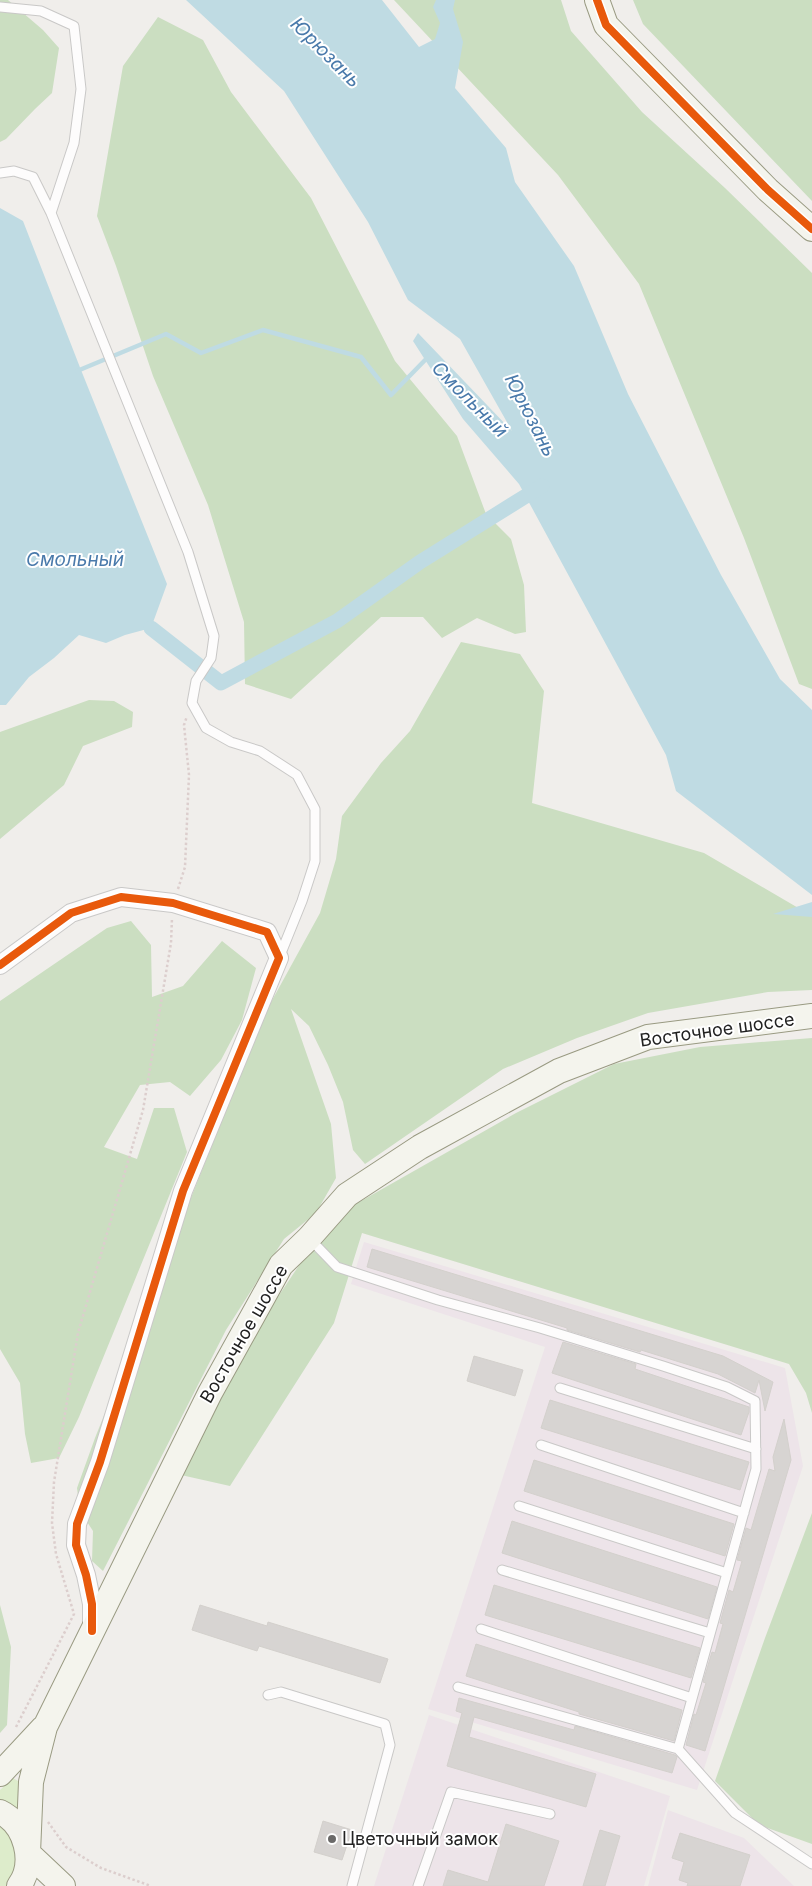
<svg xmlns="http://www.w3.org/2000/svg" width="812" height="1886" viewBox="0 0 812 1886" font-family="Inter,sans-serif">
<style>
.industrial{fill:#ede4e9}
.grass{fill:#ddeccb}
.forest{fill:#cbdec1}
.water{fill:#bfdbe3}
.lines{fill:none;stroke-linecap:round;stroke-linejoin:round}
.stream{stroke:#bfdbe3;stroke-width:4.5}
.canal{stroke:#bfdbe3;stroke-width:15}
.building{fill:#d7d4d2;stroke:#d3d0cc}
.lane-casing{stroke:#c9c8c7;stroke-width:11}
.street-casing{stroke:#c9c8c7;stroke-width:20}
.secondary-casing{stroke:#999a82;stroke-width:26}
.path{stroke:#dccecd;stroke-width:2.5;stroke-dasharray:2.5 2.5;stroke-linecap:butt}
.lane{stroke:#fdfcfc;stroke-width:9}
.street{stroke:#fdfcfc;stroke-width:18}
.secondary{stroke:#f4f4ed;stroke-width:24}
.cycleway-casing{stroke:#fff;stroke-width:11}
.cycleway{stroke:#e8590c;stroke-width:8}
.poi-dot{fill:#6a6968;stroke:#fff;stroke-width:2}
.labels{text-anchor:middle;stroke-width:4;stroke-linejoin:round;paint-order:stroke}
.street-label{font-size:18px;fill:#222;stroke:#fff}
.poi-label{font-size:18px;fill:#222;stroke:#fff;text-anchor:start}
.water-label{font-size:19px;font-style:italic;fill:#4a7aab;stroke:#fff}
</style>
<rect width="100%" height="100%" fill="#f0eeeb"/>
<path class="industrial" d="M364,1242L785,1368L803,1466L697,1790L428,1709L545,1347L351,1284Z
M429,1715L670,1796L644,1886H374Z
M668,1810L744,1838L794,1886H648Z"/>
<path class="grass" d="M13,1778L23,1784L20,1814L0,1801V1790Z
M0,1824L13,1837L19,1864L8,1886H0Z"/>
<path class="forest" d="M0,0H8L43,30L59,48L52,93L35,109L6,139L0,142Z
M394,0H561L571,31L642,112L725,188L812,273V689L799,684L744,538L639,284L558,175Z
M633,0H812V201L643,24Z
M158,17L203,40L231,92L311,198L395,361L457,436L486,514L511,539L524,585L526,632L515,634L477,618L442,638L423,617H381L291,699L245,684L244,622L208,505L153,376L116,266L97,216L123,66Z
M461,642L520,654L544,691L532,803L704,853L812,916V990L768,992L648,1013L577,1038L503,1069L365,1164L353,1150L343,1102L328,1065L309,1026L291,1009L331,1124L336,1178L316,1213L284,1239L226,1330L103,1571L92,1561L93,1531L80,1511L77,1488L95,1438L264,1015L320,913L336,859L342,816L381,763L410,731Z
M89,700L114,701L133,712L132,727L83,746L64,785L0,839V732Z
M131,921L151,945L152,997L183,986L222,941L256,968L242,1020L221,1060L190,1096L170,1082L140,1085L104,1147L137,1159L154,1108H174L187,1152L79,1417L59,1458L31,1463L25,1434L20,1383L0,1349V1001L107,928Z
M812,1038V1413L806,1393L789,1364L362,1233L334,1323L230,1486L181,1475L259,1325L304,1258L354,1205L516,1113L614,1064L700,1047Z
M812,1513V1844L759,1825L715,1781L765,1638Z
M0,1605L11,1647L7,1725L0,1733Z"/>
<path class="water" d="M186,0H382L419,47L435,39L440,23L433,7L436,0H455L453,9L463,42L455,88L506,148L515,182L574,266L628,394L721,575L780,679L812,710V895L676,791L666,755L519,484L463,419L413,341L418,333L512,431L460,339L408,300L368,222L284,91Z
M0,208L23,221L81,370L167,584L151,628L125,635L106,643L79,635L54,658L29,677L6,705H0Z
M812,902V917L773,914Z"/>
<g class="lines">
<path class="stream" d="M77,371L166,334L201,353L263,330L361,357L391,395L428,357"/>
<path class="canal" d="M151,628L221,683L337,621L420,562L542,486"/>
</g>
<path class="building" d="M372,1249L723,1356L773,1382L765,1411L759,1380L755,1393L718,1374L641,1350L640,1352L567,1330V1328L367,1267Z
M563,1342L636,1364L635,1369L749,1407V1412L741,1435L552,1373Z
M474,1356L523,1370L515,1396L467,1381Z
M550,1400L749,1462L740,1490L541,1428Z
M784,1419L791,1460L705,1751L686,1745L694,1714L696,1715L706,1683L703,1682L712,1652L715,1653L723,1624L720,1623L729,1590L733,1592L742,1561L737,1560L746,1528L751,1530L769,1469L775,1471L773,1457Z
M534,1460L734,1524L725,1556L524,1491Z
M512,1521L717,1587L708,1619L502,1553Z
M494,1585L700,1648L691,1678L485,1615Z
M200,1605L267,1626L268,1622L388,1659L380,1683L259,1646L257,1651L192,1630Z
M476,1644L682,1710L674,1741L579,1714V1712L466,1676Z
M459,1698L574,1730L575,1726L675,1755L677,1757L672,1773L474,1717L469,1737L596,1774L586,1807L447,1766L462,1713L456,1711Z
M323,1821L352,1830L342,1860L314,1852Z
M506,1824L559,1841L544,1886H443L448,1870L488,1882Z
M600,1830L620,1836L605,1886H583Z
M680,1833L750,1855L740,1886H687L688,1883L679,1880L684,1862L672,1858Z"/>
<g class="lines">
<defs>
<path id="lane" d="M0,7L41,11L74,26L81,89L74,143L51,213L188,552L214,636L211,658L196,681L192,703L206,728L231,742L260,751L297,775L315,809V861L302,901L279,958
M0,173L14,171L33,177L51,213
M310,1239L337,1267L438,1300L540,1328L663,1366L727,1387L755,1401L756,1469L678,1749
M560,1388L756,1449
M541,1445L744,1513
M519,1506L727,1573
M502,1570L710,1633
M481,1629L692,1698
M458,1687L678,1749L735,1813L812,1864
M268,1695L281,1692L385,1724L390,1745L352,1886
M418,1886L451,1792L550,1814"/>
<path id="street" d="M0,965L71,913L121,897L173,903L267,932L279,958L183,1191L100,1462L77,1524L76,1545L86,1575L92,1604V1630"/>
<path id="secondary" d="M597,0L606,25L768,190L812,229
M0,1774L43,1728
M0,1812C26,1824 36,1863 19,1886
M63,1886L28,1853L31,1782L45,1727L210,1393L281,1265L309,1238L347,1195L420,1147L559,1071L648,1037L812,1016"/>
</defs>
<use href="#lane" class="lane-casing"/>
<use href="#street" class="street-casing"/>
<use href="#secondary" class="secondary-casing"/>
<path class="path" d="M178,889L185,867L189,775L184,725L187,716
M16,1727L74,1614L56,1554L52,1523L54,1482L78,1333L143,1110L171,943L172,918
M48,1822L66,1847L101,1868L151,1886"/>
<use href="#lane" class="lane"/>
<use href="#street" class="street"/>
<use href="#secondary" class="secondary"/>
<defs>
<path id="cycleway" d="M597,0L606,25L768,190L812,229
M0,965L71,913L121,897L173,903L267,932L279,958L183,1191L100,1462L77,1524L76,1545L86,1575L92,1604V1631"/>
</defs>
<use href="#cycleway" class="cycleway-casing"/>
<use href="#cycleway" class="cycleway"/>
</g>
<circle class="poi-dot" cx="332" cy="1839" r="5"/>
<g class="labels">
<g class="street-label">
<text transform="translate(717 1030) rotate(-8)" y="6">Восточное шоссе</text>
<text transform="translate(244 1334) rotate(-60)" y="6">Восточное шоссе</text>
</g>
<g class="poi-label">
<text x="342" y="1845">Цветочный замок</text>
</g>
<g class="water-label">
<text transform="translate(326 52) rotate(45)" y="7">Юрюзань</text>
<text transform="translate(470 399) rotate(45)" y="7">Смольный</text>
<text transform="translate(531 415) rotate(63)" y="7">Юрюзань</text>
<text x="75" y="566">Смольный</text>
</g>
</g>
</svg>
